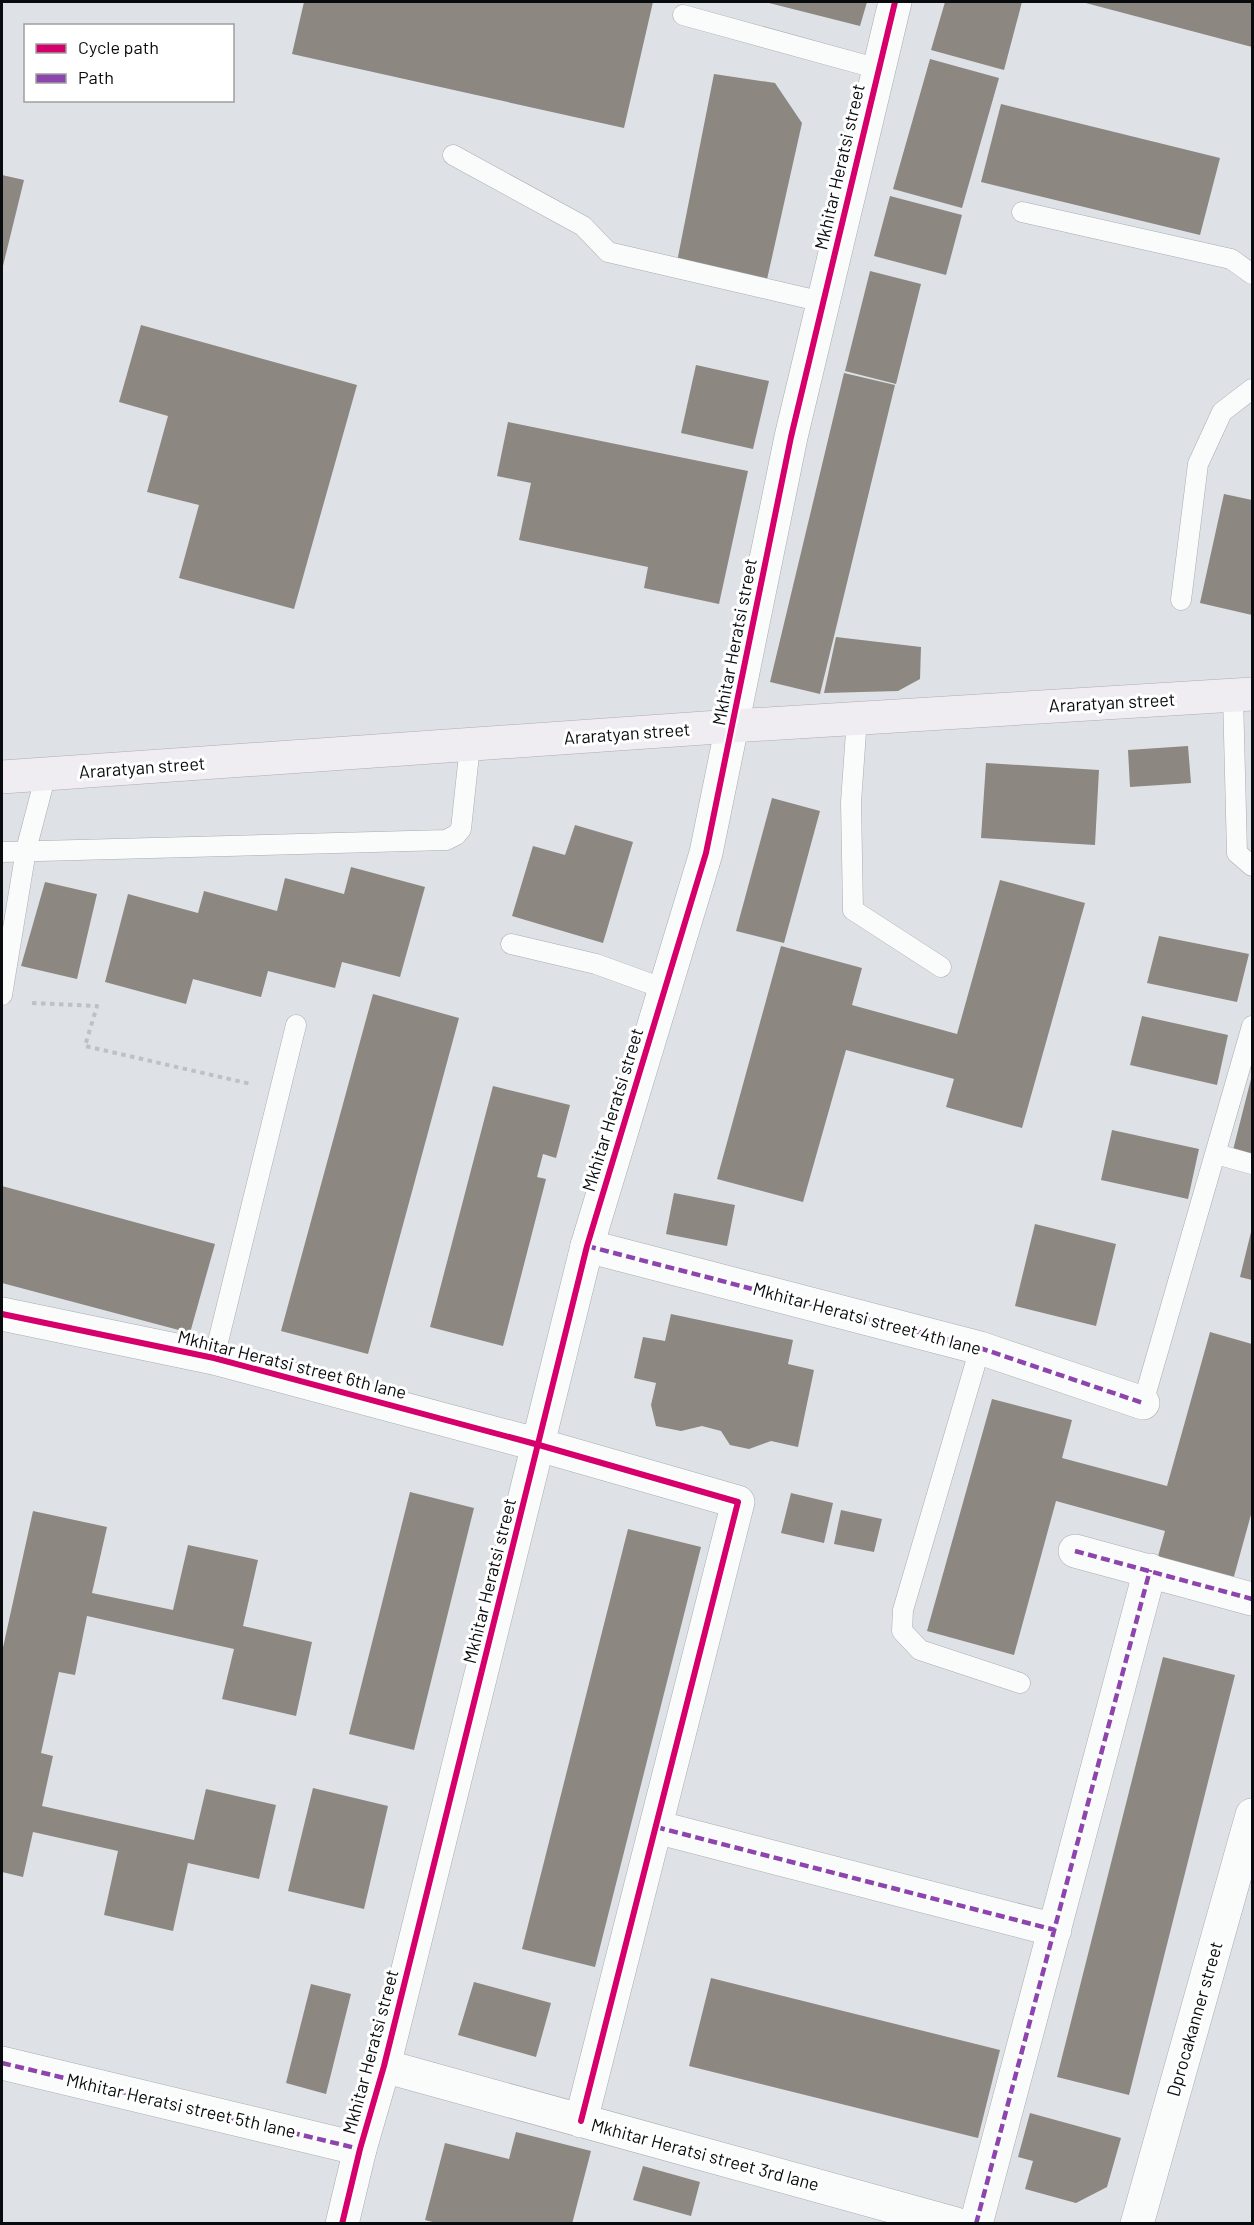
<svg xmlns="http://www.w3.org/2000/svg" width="1254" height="2225" viewBox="0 0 1254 2225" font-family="Barlow,sans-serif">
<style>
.building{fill:#8c8781}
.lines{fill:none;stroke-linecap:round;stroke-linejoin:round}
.service-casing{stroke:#a9acaf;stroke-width:21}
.minor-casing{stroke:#a9acaf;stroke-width:34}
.tertiary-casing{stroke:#a9acaf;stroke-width:34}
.primary-casing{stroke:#afaab5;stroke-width:34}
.path{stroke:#bfc0c2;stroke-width:4;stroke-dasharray:4.5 4.5;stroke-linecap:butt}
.service{stroke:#fafbfb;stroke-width:20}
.minor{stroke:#fafbfb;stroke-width:33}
.tertiary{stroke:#fafbfb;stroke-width:33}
.primary{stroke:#efecf2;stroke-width:33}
.quiet{stroke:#8e44ad;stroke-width:4.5;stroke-dasharray:9 4.5;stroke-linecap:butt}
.cycleway-casing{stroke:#fff;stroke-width:10}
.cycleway{stroke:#d6006c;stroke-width:6}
.labels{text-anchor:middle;stroke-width:6;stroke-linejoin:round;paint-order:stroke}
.street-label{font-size:18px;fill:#090c0e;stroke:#fff}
</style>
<rect width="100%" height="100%" fill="#dee2e6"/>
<path class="building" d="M304,2H653L624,128L292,54Z
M765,2H867L860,26Z
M945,2H1022L1004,70L931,50Z
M1082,2H1252V47Z
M930,59L999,78L962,208L893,189Z
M714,74L775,83L802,123L766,284L676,267Z
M1001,104L1220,158L1200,235L981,182Z
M2,175L24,180L2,270Z
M890,196L962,215L946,275L874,256Z
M870,271L921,284L896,384L845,371Z
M141,325L357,385L294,609L179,578L199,505L147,492L168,416L119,402Z
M696,365L769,381L753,449L681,433Z
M844,373L895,385L820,694L770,682Z
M508,422L748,471L719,604L644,588L648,567L519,540L531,483L497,476Z
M1224,494L1252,500V615L1200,603Z
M836,637L921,647L920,679L898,691L824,693Z
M1188,746L1191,783L1130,787L1128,750Z
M986,763L1099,770L1095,845L981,838Z
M772,798L820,811L784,943L736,931Z
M575,825L633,842L603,943L512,916L533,846L565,855Z
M351,867L425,887L400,977L342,962L335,988L268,971L261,997L193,979L186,1004L105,982L128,894L198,913L204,891L277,911L285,878L344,894Z
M1000,880L1085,903L1022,1128L946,1107L954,1079L846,1050L803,1202L717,1179L781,946L862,968L852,1005L957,1034Z
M45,882L97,894L77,979L21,966Z
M1159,936L1249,954L1237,1002L1147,983Z
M373,994L459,1018L368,1354L281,1331Z
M1142,1016L1228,1035L1217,1085L1130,1065Z
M1252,1075V1159L1232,1154Z
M493,1086L570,1105L556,1158L543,1154L537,1177L546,1179L503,1346L430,1327Z
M1112,1130L1199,1149L1188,1199L1101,1180Z
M2,1186L215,1244L190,1333L2,1283Z
M674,1193L735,1205L727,1246L666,1234Z
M1035,1224L1116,1244L1096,1326L1015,1306Z
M1252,1228V1280L1240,1277Z
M671,1314L793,1340L788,1364L814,1370L798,1447L771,1441L749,1449L730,1445L721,1431L702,1426L681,1431L656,1426L651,1405L656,1383L634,1378L643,1337L665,1341Z
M1210,1332L1252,1344V1511L1233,1580L1157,1560L1165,1531L1056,1501L1014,1655L927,1631L992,1399L1072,1420L1062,1458L1167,1486Z
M410,1492L474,1508L414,1750L349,1734Z
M791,1493L833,1503L824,1543L781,1533Z
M841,1510L882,1519L874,1552L834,1544Z
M33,1511L107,1527L92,1593L173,1610L188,1545L258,1560L243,1626L312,1642L296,1716L222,1699L234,1649L87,1616L75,1675L59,1672L41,1753L53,1756L42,1806L194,1840L206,1789L276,1805L259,1879L188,1863L173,1931L104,1915L118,1851L33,1832L23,1877L2,1872V1652Z
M628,1529L701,1547L595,1967L522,1949Z
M1163,1657L1235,1675L1129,2095L1057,2077Z
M313,1788L388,1806L364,1909L288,1891Z
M711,1978L1000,2050L978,2138L689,2066Z
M474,1982L551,2003L536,2057L458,2035Z
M311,1984L351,1994L326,2094L286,2083Z
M1030,2113L1121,2138L1107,2187L1076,2203L1025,2189L1033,2161L1018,2157Z
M516,2132L591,2151L572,2224H440L425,2220L445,2143L509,2159Z
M643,2166L700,2182L691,2216L633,2200Z"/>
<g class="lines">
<defs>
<path id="service" d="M683,15L879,69
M453,155L583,226L608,252L823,302
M1022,212L1231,259L1252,274
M1181,600L1198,464L1222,412L1252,389
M1233,695L1237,853L1252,866
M857,718L851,802L853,910L941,967
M2,852L446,840L456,835L461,829L470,745
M511,944L596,964L665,989
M2,995L26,850L46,774
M1216,1154L1252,1164
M980,1348L903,1610L902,1631L920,1650L1020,1683
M214,1358L296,1025
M1143,1403L1252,1026"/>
<path id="minor" d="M587,1246L980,1348L1143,1403
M2,1314L214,1358L539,1445L738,1502L581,2121
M1075,1551L1252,1599
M656,1827L1055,1930
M2,2063L360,2149
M384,2066L956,2224
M976,2224L1150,1570
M1137,2224L1252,1815"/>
<path id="tertiary" d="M342,2224L360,2149L384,2066L587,1246L706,853L791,437L895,2"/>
<path id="primary" d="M2,777L733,726L1252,694"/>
</defs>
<use href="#service" class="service-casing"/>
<use href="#minor" class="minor-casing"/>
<use href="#tertiary" class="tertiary-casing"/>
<use href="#primary" class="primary-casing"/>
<path class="path" d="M32,1003L97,1006L85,1046L251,1084"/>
<use href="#service" class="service"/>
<use href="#minor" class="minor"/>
<use href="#tertiary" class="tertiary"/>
<use href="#primary" class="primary"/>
<path class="quiet" d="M587,1246L980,1348L1143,1403
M1075,1551L1252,1599
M656,1827L1055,1930
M2,2063L360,2149
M976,2224L1150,1570"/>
<defs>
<path id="cycleway" d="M2,1314L214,1358L539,1445L738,1502L581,2121
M342,2224L360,2149L384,2066L587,1246L706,853L791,437L895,2"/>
</defs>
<use href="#cycleway" class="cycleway-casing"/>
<use href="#cycleway" class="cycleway"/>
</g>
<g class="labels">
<g class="street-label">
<text transform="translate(840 167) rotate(-77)" y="6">Mkhitar Heratsi street</text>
<text transform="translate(735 642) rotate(-79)" y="6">Mkhitar Heratsi street</text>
<text transform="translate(1112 703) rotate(-3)" y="6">Araratyan street</text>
<text transform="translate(627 734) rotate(-4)" y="6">Araratyan street</text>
<text transform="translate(142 768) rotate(-4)" y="6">Araratyan street</text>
<text transform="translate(613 1110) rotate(-73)" y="6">Mkhitar Heratsi street</text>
<text transform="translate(867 1319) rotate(15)" y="6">Mkhitar Heratsi street 4th lane</text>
<text transform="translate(292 1365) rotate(14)" y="6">Mkhitar Heratsi street 6th lane</text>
<text transform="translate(490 1581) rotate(-76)" y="6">Mkhitar Heratsi street</text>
<text transform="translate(1195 2019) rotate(-74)" y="6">Dprocakanner street</text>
<text transform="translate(371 2052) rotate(-75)" y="6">Mkhitar Heratsi street</text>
<text transform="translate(181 2106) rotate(13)" y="6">Mkhitar Heratsi street 5th lane</text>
<text transform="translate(705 2155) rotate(15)" y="6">Mkhitar Heratsi street 3rd lane</text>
</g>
</g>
<rect width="1254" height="2225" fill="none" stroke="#090c0e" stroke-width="6"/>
<rect x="24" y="24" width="210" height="78" fill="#ffffff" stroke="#9d9e9f" stroke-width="1.5"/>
<rect x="36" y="44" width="30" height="9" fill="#d6006c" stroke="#9d9e9f" stroke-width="1.5"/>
<text x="78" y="54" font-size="18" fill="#090c0e">Cycle path</text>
<rect x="36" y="74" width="30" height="9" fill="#8e44ad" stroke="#9d9e9f" stroke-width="1.5"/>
<text x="78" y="84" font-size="18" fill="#090c0e">Path</text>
</svg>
